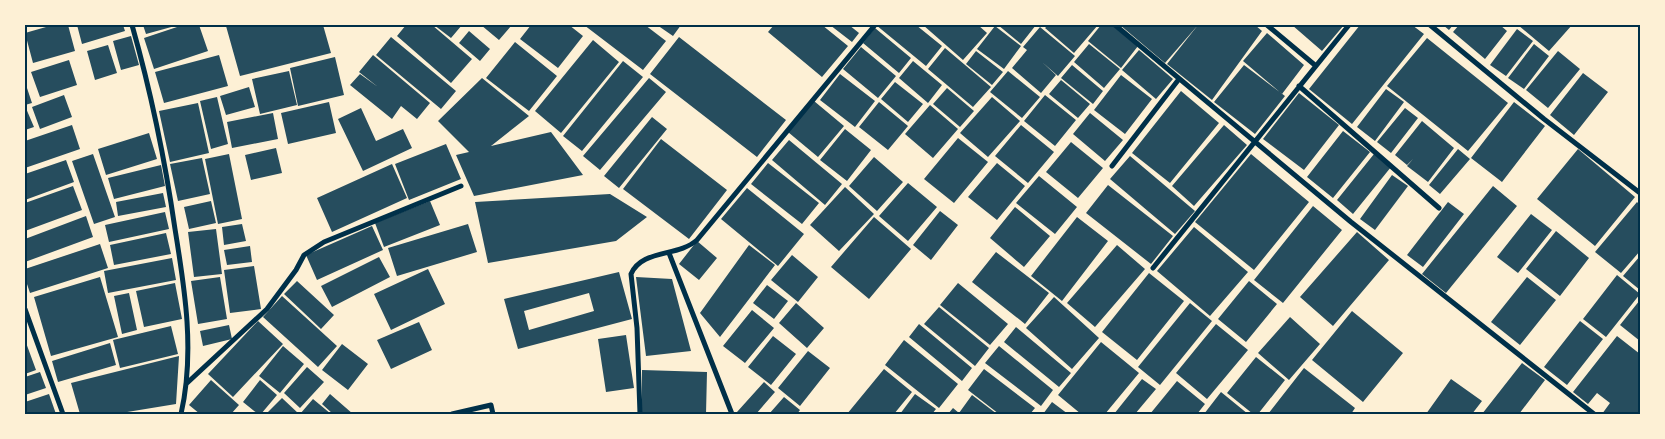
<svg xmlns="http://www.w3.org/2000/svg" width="1665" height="439" viewBox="0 0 1665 439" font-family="'Source Sans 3',sans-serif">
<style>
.building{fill:#264d5e;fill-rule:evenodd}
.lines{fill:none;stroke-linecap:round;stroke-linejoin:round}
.minor{stroke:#003049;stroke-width:5}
.neatline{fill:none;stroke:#003049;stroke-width:2}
</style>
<rect width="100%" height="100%" fill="#fdf0d5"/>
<path class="building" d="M53,25H68L75,51L33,63L25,33Z
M77,25H123L125,31L82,44Z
M143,25H175V26L146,34Z
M183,25H199L208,51L154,69L144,38Z
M323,25L331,53L240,76L226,26Z
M406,25H432L472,59L451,83L397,36Z
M434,25H462L451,38Z
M481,25H510L511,26L499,40Z
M531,25H569L583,36L558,68L520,39Z
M584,25H645L666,41L643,70Z
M657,25H681L673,36Z
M774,25H822L848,46L822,77L768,32Z
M830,25H849L859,33L852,42Z
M876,25H916L942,46L926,66Z
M923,25H978L987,33L963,60Z
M998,25H1036L1021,44Z
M1048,25H1098L1074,53L1045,28Z
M1101,25H1112L1138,46L1121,68L1088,41Z
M1120,25H1198L1165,63Z
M1198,25H1255L1262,31L1212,100L1167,64Z
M1292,25H1344L1322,51Z
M1360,25H1412L1424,34L1352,124L1309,89Z
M1443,25H1453L1449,30Z
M1459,25H1500L1507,31L1485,59L1453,32Z
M1518,25H1572L1549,51Z
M995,26L1021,46L1004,69L977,49Z
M1040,27L1075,56L1058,76L1042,62L1056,75L1041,93L1012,68L1027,50L1023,47Z
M875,28L911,58L899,73L863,43Z
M1517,29L1533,41L1506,76L1490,65Z
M469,31L490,49L480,61L459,43Z
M1267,33L1304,65L1282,94L1243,61Z
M131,36L139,65L121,70L113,41Z
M391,37L456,91L441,109L376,55Z
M679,37L786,120L757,157L650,74Z
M1427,38L1508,103L1468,151L1387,86Z
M593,40L619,62L561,133L535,111Z
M515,42L557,76L529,111L486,78Z
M1089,44L1120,69L1104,88L1074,62Z
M1534,44L1549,56L1524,89L1508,78Z
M108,45L117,73L95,80L87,51Z
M861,47L896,76L878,98L843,69Z
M945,48L991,87L973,107L928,69Z
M1139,50L1173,79L1156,99L1122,70Z
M976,51L1003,72L992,85L966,64Z
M1558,51L1580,69L1548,108L1526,90Z
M219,55L228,86L164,103L155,72Z
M373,55L430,103L417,119L401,106L392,119L350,85L360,74L378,87L359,72Z
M335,57L344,95L298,106L290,68Z
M69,60L77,85L40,97L31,72Z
M623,61L643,77L582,151L563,136Z
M913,61L942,85L928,103L899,78Z
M1072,65L1103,91L1093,104L1061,78Z
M1244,65L1285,96L1255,134L1214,102Z
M289,71L297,105L260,114L252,79Z
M1008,71L1040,97L1022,118L990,92Z
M1583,73L1608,92L1574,135L1550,115Z
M840,74L875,101L855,127L820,100Z
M1121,75L1152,99L1125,134L1094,110Z
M482,78L529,116L491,146L551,132L583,175L474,196L456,155L469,152L438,121Z
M649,78L666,92L600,170L583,156Z
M1061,80L1090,104L1078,118L1049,94Z
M25,82L32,103L25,105Z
M895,82L923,104L908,122L881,99Z
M249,87L255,107L226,115L220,96Z
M947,88L974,111L960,127L933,104Z
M1386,89L1404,102L1375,141L1357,127Z
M1181,91L1219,123L1170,183L1132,153Z
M1299,93L1339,125L1304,170L1263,139Z
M64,95L72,117L40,129L32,107Z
M1045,95L1076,120L1055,146L1024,121Z
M217,97L228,144L211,149L200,101Z
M992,97L1020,121L988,157L960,133Z
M814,101L844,126L818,157L788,132Z
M329,102L336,133L288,144L281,113Z
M879,102L908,126L888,150L859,127Z
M1514,102L1545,126L1502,182L1471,158Z
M198,103L209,153L170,162L159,111Z
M930,105L958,129L933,158L905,134Z
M25,106L34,127L25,130Z
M361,108L376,141L403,129L412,148L363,171L338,119Z
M1405,108L1418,118L1391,153L1377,142Z
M273,113L278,139L232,148L227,122Z
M1090,113L1123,140L1105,161L1073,134Z
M652,117L667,129L619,188L604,176Z
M1422,121L1454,148L1428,182L1407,166L1413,159L1407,165L1395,155Z
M72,125L80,149L25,168V141Z
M1021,125L1054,152L1028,183L995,156Z
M1224,125L1247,145L1194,206L1172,186Z
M845,129L871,150L847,181L820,160Z
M1343,131L1370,152L1333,198L1307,177Z
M149,133L157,159L106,175L98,149Z
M958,138L988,162L954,203L924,179Z
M661,139L727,190L689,239L623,189Z
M789,140L842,184L825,205L772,160Z
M1071,142L1103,168L1078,198L1046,172Z
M446,144L461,179L409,200L395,164Z
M276,148L282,173L251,180L245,155Z
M1458,149L1470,159L1440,194L1429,185Z
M1578,149L1635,197L1595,246L1537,199Z
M93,154L115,217L94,224L72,161Z
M229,154L242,219L218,224L205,159Z
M1251,154L1309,202L1254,270L1195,222Z
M1374,154L1391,167L1353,214L1337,200Z
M1130,156L1195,211L1175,234L1110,179Z
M874,157L903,182L877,211L849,186Z
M202,158L210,194L178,201L170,164Z
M66,160L74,182L25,200V174Z
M768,163L819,203L802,224L751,184Z
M997,163L1025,186L997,220L968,197Z
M392,164L407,198L332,232L317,198Z
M161,165L165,186L114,199L108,178Z
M1392,175L1408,186L1375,230L1360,219Z
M1039,176L1077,207L1055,234L1016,203Z
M908,183L937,207L908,241L879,216Z
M1108,185L1173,236L1151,264L1086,213Z
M73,186L82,210L25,231V203Z
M1493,186L1517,206L1446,293L1422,274Z
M845,187L874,214L839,251L810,225Z
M747,188L804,234L778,266L721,219Z
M163,193L166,207L118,216L116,202Z
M610,194L647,217L616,241L488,263L475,202Z
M211,201L216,223L189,229L184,207Z
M430,201L440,225L384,247L375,223Z
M1448,202L1464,214L1423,267L1407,255Z
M1637,202L1640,205V251L1621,273L1595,252Z
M1313,206L1342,230L1283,303L1254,280Z
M1015,207L1050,236L1024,267L990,238Z
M940,211L958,225L931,260L913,245Z
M165,212L169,229L109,242L105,225Z
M1531,214L1552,230L1518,273L1497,257Z
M86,216L93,237L25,262V239Z
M874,217L911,249L869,299L831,267Z
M1077,217L1108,241L1062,301L1031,276Z
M242,224L246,241L224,245L222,227Z
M468,224L477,252L397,276L388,248Z
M372,226L383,250L317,280L306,255Z
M1194,227L1248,272L1210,316L1157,271Z
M216,229L222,274L194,277L188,232Z
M1556,231L1589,258L1560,296L1526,269Z
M1357,232L1389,260L1333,326L1300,297Z
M166,233L171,254L114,265L110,245Z
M697,241L717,258L699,280L679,264Z
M100,244L108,268L30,293L25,278V269Z
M749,245L775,265L720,337L700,313Z
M1117,245L1145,269L1095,327L1067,303Z
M250,246L252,262L227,265L224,250Z
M996,252L1049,293L1025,324L972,282Z
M792,255L818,277L798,302L771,280Z
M1640,256V290L1623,276Z
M379,257L390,277L332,307L321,286Z
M172,258L176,280L108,293L104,271Z
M254,266L261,309L230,313L224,270Z
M428,269L445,304L391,330L374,294Z
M619,272L632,319L518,349L504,299ZM589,293L594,311L529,330L524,311Z
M1149,273L1184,301L1137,360L1102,332Z
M1617,275L1640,294L1606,337L1583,319Z
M100,277L118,337L51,356L34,297Z
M220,277L227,319L198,324L191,281Z
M636,277L672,279L691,351L646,356Z
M1527,277L1556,300L1520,345L1491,322Z
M297,281L334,315L321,329L284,294Z
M1249,281L1277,304L1246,342L1218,319Z
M175,283L182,319L144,327L136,291Z
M958,283L1008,324L990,345L940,305Z
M767,285L788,301L774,319L753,303Z
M129,293L137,330L122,334L114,296Z
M282,296L337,346L318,367L263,317Z
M1054,297L1099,338L1072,369L1026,328Z
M1640,300V341L1620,325Z
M796,303L824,328L807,348L779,323Z
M1190,303L1212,321L1160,385L1138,367Z
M939,307L989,348L975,366L924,324Z
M752,310L774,328L745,363L723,346Z
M1352,311L1403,353L1363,402L1312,360Z
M1290,317L1320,344L1289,380L1258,353Z
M258,321L283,344L233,397L208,374Z
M1580,321L1603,339L1567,385L1544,367Z
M419,322L432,350L391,369L377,340Z
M919,324L972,368L962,381L909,337Z
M1216,324L1248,350L1207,399L1176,373Z
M229,325L232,339L203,346L200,331Z
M171,326L178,354L120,368L113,340Z
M1016,327L1071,373L1059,387L1004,342Z
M626,335L634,388L606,392L598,339Z
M773,336L796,354L771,385L748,367Z
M1617,336L1640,354V414H1602L1610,403L1597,393L1588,404L1573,392Z
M25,340L36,370L25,374Z
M904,340L958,384L939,408L885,365Z
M1101,342L1139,373L1105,414H1081L1058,395Z
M110,343L116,365L58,382L52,361Z
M342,344L368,364L348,390L322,370Z
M283,346L304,364L280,393L259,376Z
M999,346L1053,390L1041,406L985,363Z
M808,351L830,368L800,406L778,388Z
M179,356L176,404L115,414H80L71,383Z
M1256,357L1285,380L1258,414H1253L1227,393Z
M1522,363L1545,380L1519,414H1482Z
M307,367L324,382L300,408L284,393Z
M1304,368L1355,408L1351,414H1268Z
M884,369L912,392L894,414H847Z
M984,369L1035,408L1030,414H999L968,390Z
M642,370L707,372L706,414H642Z
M40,372L46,388L25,395V377Z
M1142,379L1156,389L1135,414H1114Z
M1451,379L1482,401L1472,414H1426Z
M211,380L239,405L231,414H200L189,405Z
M260,380L277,395L261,414H258L243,402Z
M1177,381L1205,404L1197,414H1150Z
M764,382L775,392L756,414H739L737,412Z
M1221,392L1248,414H1204Z
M49,394L56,414H25V402Z
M330,394L353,414H333L322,404Z
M915,394L936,409L932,414H900Z
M972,395L997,414H948L953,408L959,413Z
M784,397L800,410L797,414H769Z
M282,398L299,414H266Z
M313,399L331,414H300Z
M1052,402L1068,414H1043Z"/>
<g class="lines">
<path class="minor" d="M132,25C151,92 165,160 175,229C185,290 195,353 181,414
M1115,25L1351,222L1594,414
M1267,25L1316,66
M1430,25L1544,119L1640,193
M1299,86L1439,208
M1112,166L1179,79
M669,253L732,414
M1153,268L1349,25
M25,309L63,414
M186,384L267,309L296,270L304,255L324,242L461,186
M452,414L491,405L493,414
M640,414L637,328L631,274C642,249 678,257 697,240L875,25"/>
</g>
<rect width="1665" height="439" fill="none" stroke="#fdf0d5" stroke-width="52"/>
<rect x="26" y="26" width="1613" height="387" class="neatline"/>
</svg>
